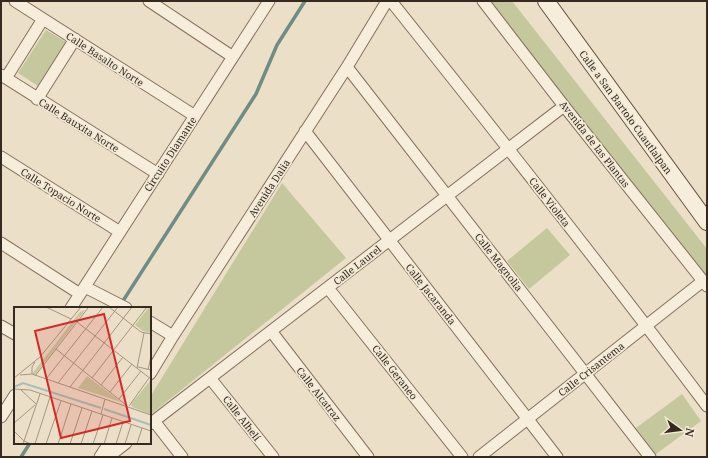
<svg xmlns="http://www.w3.org/2000/svg" width="708" height="458" viewBox="0 0 708 458" font-family="'Noto Serif',serif">
<style>
.green{fill:#c4c89c}
.lines{fill:none;stroke-linecap:round;stroke-linejoin:round}
.stream{stroke:#6f8d84;stroke-width:3.5}
.street-casing{stroke:#85715e;stroke-width:13}
.secondary-casing{stroke:#675341;stroke-width:18}
.street{stroke:#f6edda;stroke-width:11}
.secondary{stroke:#f6edda;stroke-width:16}
.labels{text-anchor:middle;stroke-width:3.5;stroke-linejoin:round;paint-order:stroke}
.street-label{font-size:10px;fill:#362a20;stroke:#f3ead6}
.inset-river{fill:none;stroke:#a8bfb7;stroke-width:2}
.inset-road{fill:none;stroke:#a39784;stroke-width:1}
.view{fill:#d62828;fill-opacity:0.15;stroke:#d62828;stroke-width:2}
.inset-edge{fill:none;stroke:#362a20;stroke-width:2}
</style>
<rect width="100%" height="100%" fill="#ebdfc7"/>
<path class="green" d="M487,1H512L707,249V280Z
M46,30L66,42L38,86L18,73Z
M282,183L346,258L150,415V397Z
M547,228L570,255L529,289L507,261Z
M682,394L701,421L656,454L636,428Z"/>
<g class="lines">
<path class="stream" d="M121,304L256,94L277,45L305,1
M21,457L30,443"/>
<defs>
<path id="street" d="M15,1L195,116
M149,1L233,57
M391,1C498,135 604,269 707,406
M483,1L564,106L707,286
M347,67L650,457
M1,75L158,174
M6,78L43,19
M37,99L75,39
M305,131L557,457
M1,157L120,232
M1,243L80,294
M85,287L126,308
M328,288L462,457
M71,308L269,1
M150,322L173,336
M1,326L15,334
M271,331L368,457
M150,374L173,336L347,67L387,1
M210,378L273,457
M1,417L15,395
M154,421L182,457
M150,424L564,106
M100,457L109,443
M108,457L126,443
M479,457L703,281"/>
<path id="secondary" d="M546,1L707,222"/>
</defs>
<use href="#street" class="street-casing"/>
<use href="#secondary" class="secondary-casing"/>
<use href="#street" class="street"/>
<use href="#secondary" class="secondary"/>
</g>
<g class="labels">
<g class="street-label">
<text transform="translate(105 59) rotate(33)" y="4">Calle Basalto Norte</text>
<text transform="translate(626 112) rotate(54)" y="4">Calle a San Bartolo Cuautlalpan</text>
<text transform="translate(79 125) rotate(32)" y="4">Calle Bauxita Norte</text>
<text transform="translate(595 144) rotate(52)" y="4">Avenida de las Plantas</text>
<text transform="translate(170 154) rotate(-57)" y="4">Circuito Diamante</text>
<text transform="translate(269 188) rotate(-57)" y="4">Avenida Dalia</text>
<text transform="translate(61 195) rotate(32)" y="4">Calle Topacio Norte</text>
<text transform="translate(550 202) rotate(52)" y="4">Calle Violeta</text>
<text transform="translate(499 262) rotate(52)" y="4">Calle Magnolia</text>
<text transform="translate(357 265) rotate(-38)" y="4">Calle Laurel</text>
<text transform="translate(431 294) rotate(52)" y="4">Calle Jacaranda</text>
<text transform="translate(591 369) rotate(-38)" y="4">Calle Crisantema</text>
<text transform="translate(395 372) rotate(52)" y="4">Calle Geraneo</text>
<text transform="translate(319 394) rotate(52)" y="4">Calle Alcatraz</text>
<text transform="translate(242 418) rotate(52)" y="4">Calle Alhelí</text>
</g>
</g>
<g transform="translate(14 307)">
<rect width="137" height="137" fill="#ebdfc7"/>
<path d="M135,0H137V26L129,24L121,18ZM71,3L21,68L18,67L66,5ZM73,69L107,95L64,81ZM136,74L137,75L136,107L118,100L117,97Z" fill="#c4c89c"/>
<path class="inset-river" d="M0,80L9,76L87,101M90,102L137,118"/>
<path class="inset-road" d="M32,0L57,12M95,0L127,25L137,27M63,15L137,72M42,42L112,98M124,60L137,63M123,61L130,26M134,63L137,49M18,67V60L21,55M6,68L18,67L137,108M21,69L74,1M0,71L26,50L67,0M78,71L133,0M32,72L89,0M44,76L104,0M87,78L109,50M56,80L118,0M0,82L16,83L137,124M6,82L22,97M96,85L118,57M105,92L127,64M115,99L135,71M87,107L91,92M0,116L21,98M0,124L10,134L17,137M9,137L26,87M21,137L36,90M32,137L47,94M44,137L57,97M56,137L68,101M67,137L78,104M79,137L89,108M90,137L98,111M102,137L109,115M111,137L117,118M123,137L128,121"/>
<path class="view" d="M90,7L116,114L47,131L21,24Z"/>
<rect width="137" height="137" class="inset-edge"/>
</g>
<rect width="708" height="458" fill="none" stroke="#362a20" stroke-width="4"/>
<g transform="translate(680 430) rotate(104)" stroke="#f3ead6" stroke-width="3" paint-order="stroke">
<path d="M0-3L7 15L0 10L-7 15Z" fill="#362a20"/>
<text y="-6" font-size="11" font-weight="bold" text-anchor="middle" fill="#362a20">N</text>
</g>
</svg>
